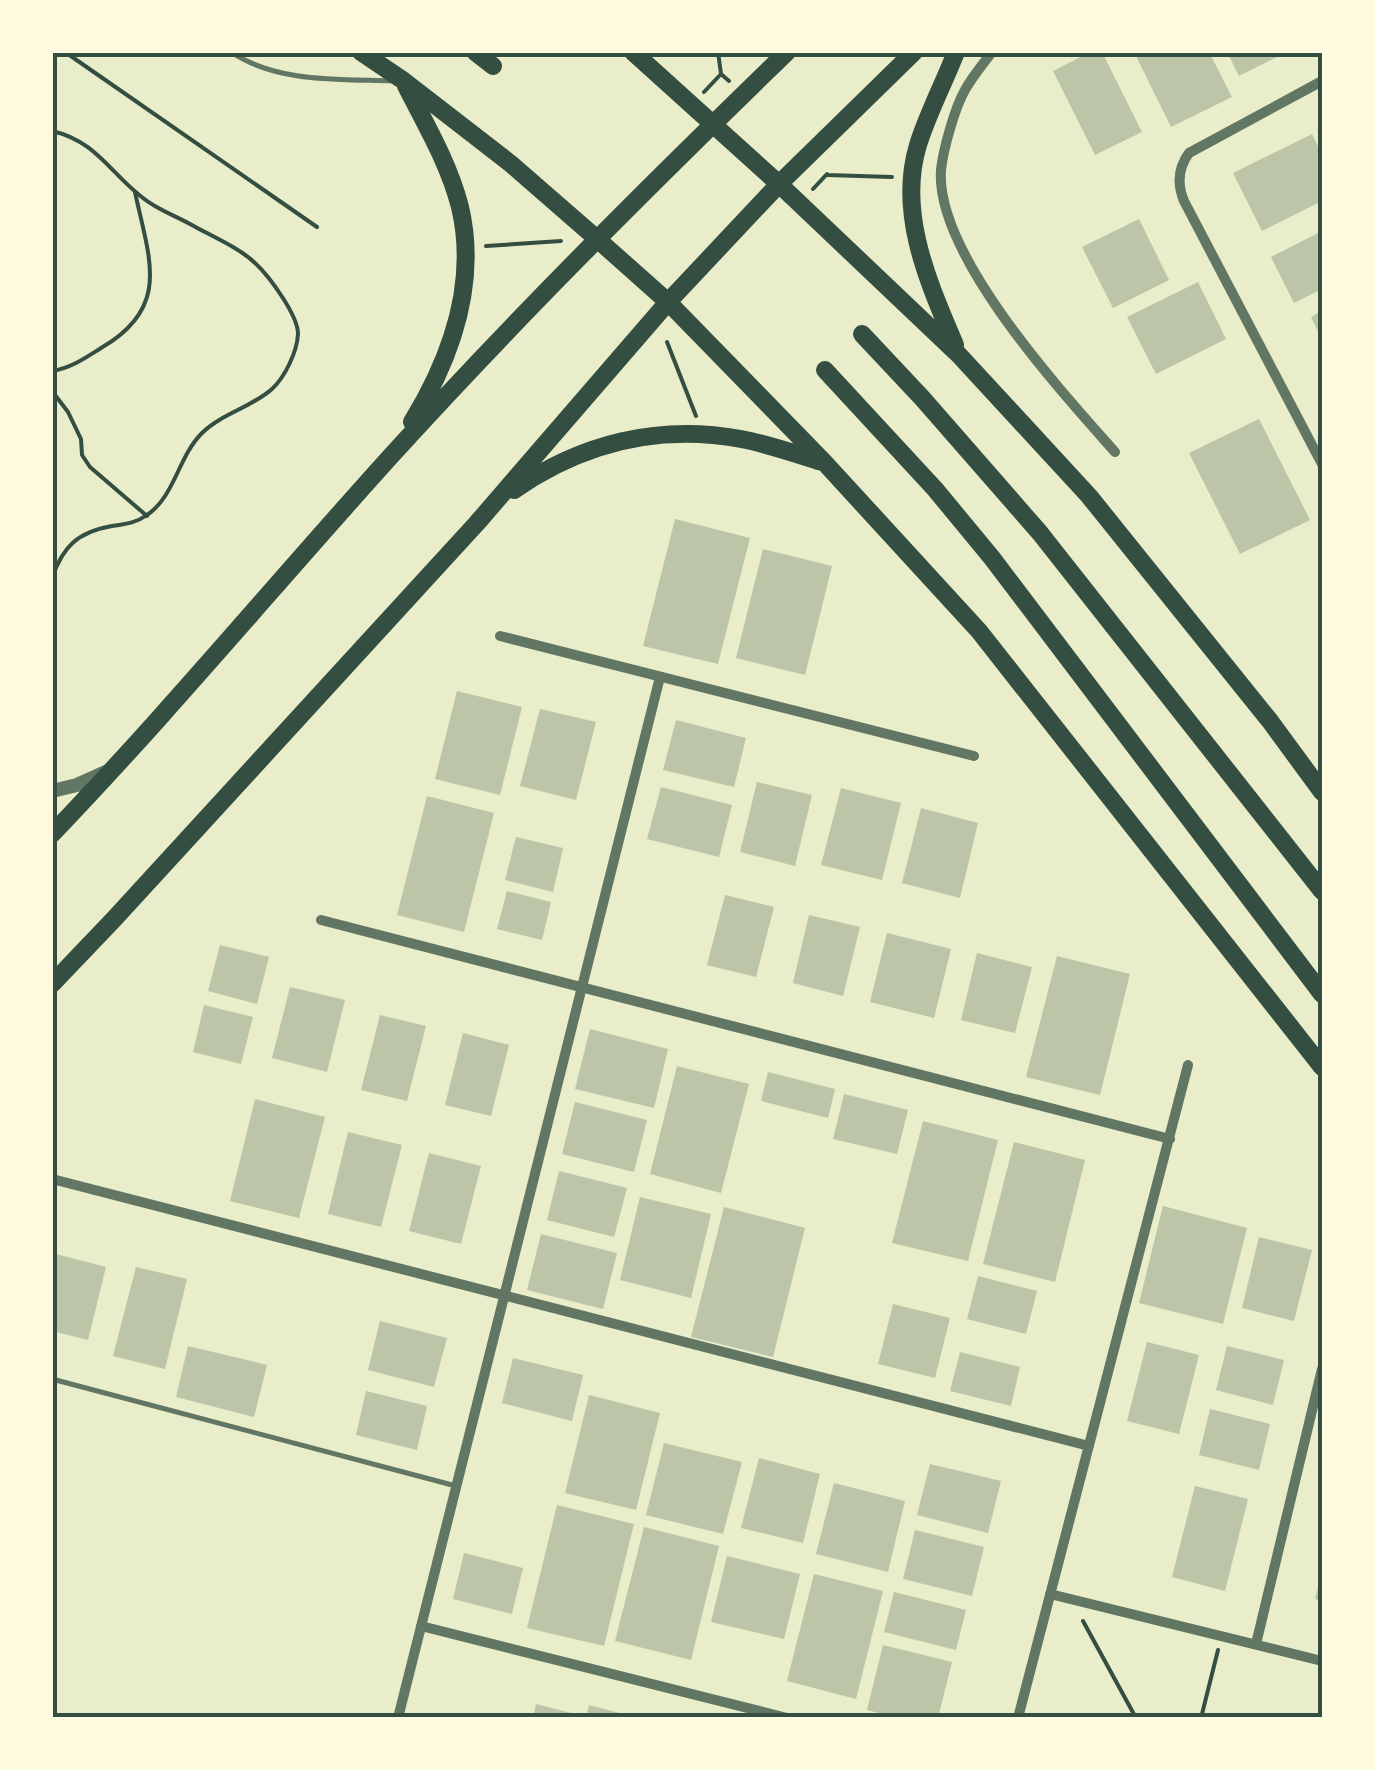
<svg xmlns="http://www.w3.org/2000/svg" width="1375" height="1770" viewBox="0 0 1375 1770" font-family="'Fira Sans',sans-serif">
<style>
.building{fill:#bcc5a7}
.lines{fill:none;stroke-linecap:round;stroke-linejoin:round}
.path{stroke:#344e41;stroke-width:4}
.service{stroke:#617663;stroke-width:5}
.minor{stroke:#617663;stroke-width:10}
.tertiary{stroke:#617663;stroke-width:14}
.primary{stroke:#344e41;stroke-width:18}
.neatline{fill:none;stroke:#344e41;stroke-width:4}
</style>
<rect width="100%" height="100%" fill="#e9edc9"/>
<path class="building" d="M1090,52H1102L1142,132L1095,155L1053,71Z
M1134,52H1209L1232,97L1171,127Z
M1227,52H1287L1239,76Z
M1312,134L1322,155V201L1262,231L1233,173Z
M1139,219L1169,280L1113,308L1082,247Z
M1322,231V289L1294,303L1271,257Z
M1198,282L1226,339L1156,374L1127,317Z
M1322,311V340L1311,317Z
M1259,419L1310,520L1240,554L1189,453Z
M675,519L750,538L718,664L643,646Z
M763,549L832,566L805,675L736,658Z
M457,691L522,707L500,795L435,779Z
M540,709L596,722L576,800L520,786Z
M676,720L746,738L734,787L663,770Z
M757,782L812,795L795,866L740,852Z
M661,787L732,805L719,857L647,839Z
M841,788L901,803L882,880L821,865Z
M427,796L494,813L464,932L397,915Z
M921,808L978,823L960,898L902,883Z
M516,837L563,848L553,892L505,880Z
M507,891L551,902L542,940L497,929Z
M725,895L774,907L756,977L707,965Z
M809,915L860,927L843,996L793,983Z
M887,933L951,949L934,1018L870,1002Z
M220,945L269,957L257,1004L208,991Z
M977,953L1032,967L1015,1033L961,1020Z
M1057,956L1130,974L1100,1095L1026,1077Z
M290,987L345,1000L327,1072L272,1058Z
M204,1005L253,1017L241,1064L193,1052Z
M380,1015L426,1026L407,1101L361,1090Z
M590,1029L668,1049L654,1108L575,1089Z
M463,1033L509,1045L491,1116L445,1105Z
M677,1066L749,1084L721,1193L650,1174Z
M768,1072L835,1089L828,1118L761,1101Z
M844,1094L908,1110L897,1154L833,1139Z
M255,1099L325,1117L299,1218L230,1201Z
M575,1102L647,1120L634,1172L562,1154Z
M923,1121L998,1140L968,1261L892,1243Z
M348,1132L402,1145L381,1227L328,1214Z
M1014,1142L1085,1160L1055,1282L983,1264Z
M429,1153L481,1166L461,1244L409,1231Z
M559,1171L627,1188L614,1237L547,1220Z
M640,1197L711,1214L691,1298L620,1280Z
M1163,1206L1247,1228L1223,1324L1139,1303Z
M724,1207L805,1228L773,1357L691,1337Z
M541,1234L617,1253L603,1309L527,1290Z
M1259,1237L1312,1250L1294,1321L1242,1308Z
M52,1253L106,1267L88,1340L52,1331Z
M136,1267L187,1279L165,1369L113,1356Z
M978,1276L1037,1291L1026,1334L967,1319Z
M893,1304L950,1318L935,1378L878,1364Z
M380,1321L447,1338L434,1387L368,1370Z
M1147,1342L1199,1355L1179,1434L1127,1421Z
M188,1346L267,1365L254,1417L176,1397Z
M1227,1346L1284,1360L1273,1405L1216,1390Z
M960,1352L1020,1367L1011,1406L950,1391Z
M513,1358L583,1375L572,1421L502,1403Z
M366,1391L427,1406L417,1450L356,1435Z
M589,1395L660,1413L636,1510L565,1493Z
M1210,1409L1270,1424L1259,1470L1199,1455Z
M664,1443L742,1462L723,1534L646,1515Z
M759,1458L820,1474L803,1543L741,1528Z
M930,1464L1001,1481L988,1533L917,1515Z
M834,1483L905,1501L888,1572L816,1554Z
M1195,1486L1248,1499L1225,1591L1172,1577Z
M557,1505L634,1524L604,1646L527,1628Z
M644,1527L719,1546L691,1660L615,1641Z
M915,1530L984,1547L972,1596L903,1579Z
M464,1553L523,1568L512,1614L453,1599Z
M727,1556L800,1574L784,1639L711,1622Z
M814,1574L883,1591L856,1699L787,1681Z
M1321,1575H1322V1601L1315,1599Z
M894,1592L966,1610L956,1650L884,1632Z
M883,1645L952,1662L938,1718H898L867,1710Z
M536,1704L583,1716V1718H533Z
M589,1705L631,1716V1718H586Z"/>
<g class="lines">
<path class="path" d="M65,52L317,227
M718,52L721,74
M704,92L721,74L729,81
M52,131C96,141 110,173 143,198C156,209 174,215 190,224C209,235 240,248 255,263C269,276 298,315 298,334C297,352 285,377 272,389C252,407 221,414 202,433C178,457 175,496 147,515C136,523 125,524 112,526C78,532 63,546 52,578
M827,175L892,177
M813,189L827,174
M486,246L561,241
M667,342L696,416
M52,371C71,368 85,358 101,348C172,307 149,259 135,192
M52,391L68,412L81,439L82,455L90,467L147,516
M1083,1621L1136,1718
M1201,1718L1218,1650"/>
<path class="service" d="M231,52C277,83 340,79 393,81
M52,1379L456,1486"/>
<path class="minor" d="M992,52C983,64 972,77 965,90C955,107 943,150 941,170C935,254 1061,391 1115,452
M1322,81L1189,153C1178,168 1177,184 1184,201L1322,464
M500,636L974,756
M321,920L1170,1139
M52,1179L1089,1446
M1050,1594L1322,1661
M421,1626L787,1718
M1256,1644L1322,1369
M398,1718L660,677
M1018,1718L1188,1065"/>
<path class="tertiary" d="M52,791L77,785L106,772"/>
<path class="primary" d="M361,52L404,81L511,164L596,238L668,302L824,462L979,631L1322,1067
M475,52L493,66
M633,52L779,184L959,355L1089,496L1270,721L1322,792
M406,86C426,125 449,164 460,207C478,283 451,358 412,422
M862,334L923,399L1040,533L1322,891
M955,345C929,283 897,214 918,145C928,113 944,83 956,52
M825,370L935,489L992,558L1322,994
M514,490C582,443 659,424 741,439C768,444 796,454 822,462
M52,834C169,712 277,582 390,457C517,317 651,184 787,52
M52,984L115,918L477,523L668,302L779,184L914,52"/>
</g>
<rect width="1375" height="1770" fill="none" stroke="#fefae0" stroke-width="110"/>
<rect x="55" y="55" width="1265" height="1660" class="neatline"/>
</svg>
